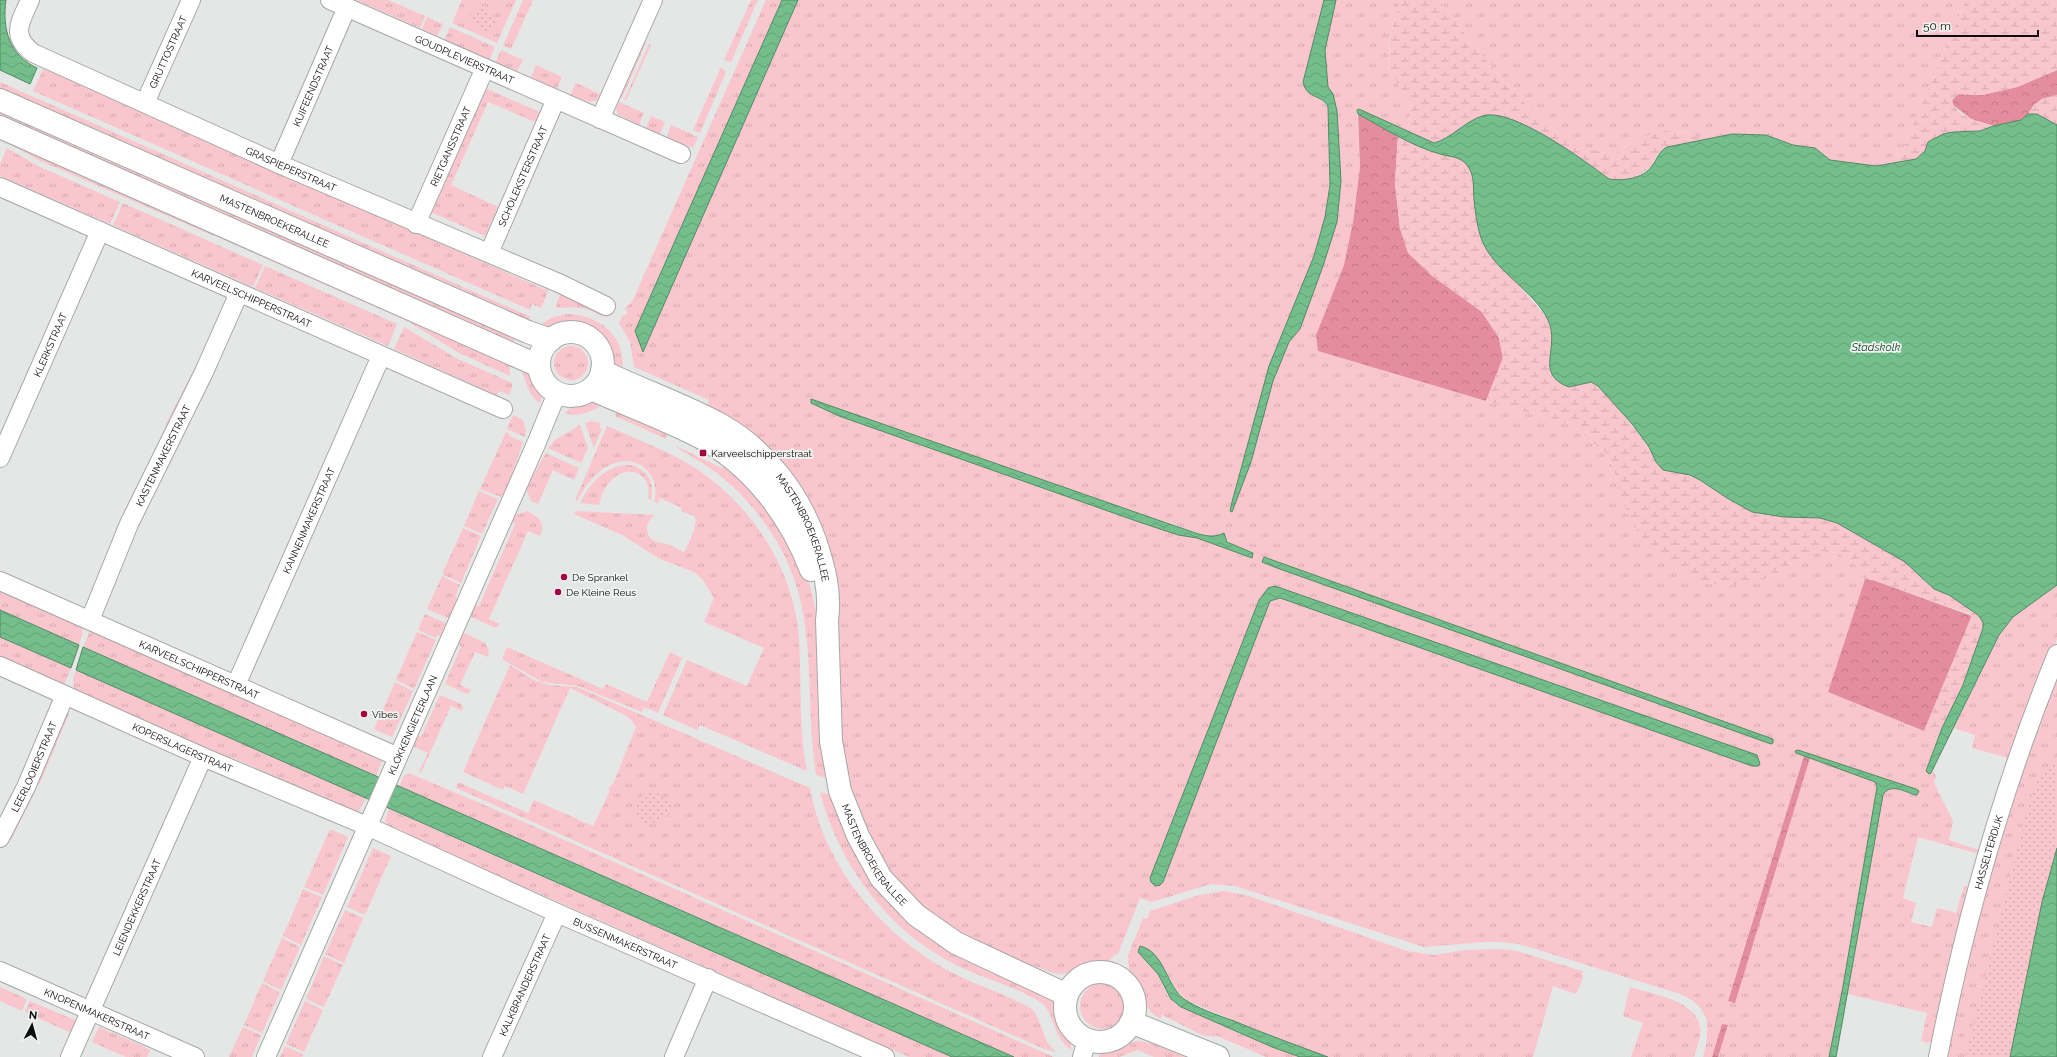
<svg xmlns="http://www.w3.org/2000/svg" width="2057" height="1057" viewBox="0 0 2057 1057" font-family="Raleway,sans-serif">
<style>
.grass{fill:url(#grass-tufts);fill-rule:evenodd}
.forest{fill:url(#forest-crowns)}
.wetland{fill:url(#wetland-marsh)}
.park{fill:url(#park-dots)}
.water{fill:url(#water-waves);stroke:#548965}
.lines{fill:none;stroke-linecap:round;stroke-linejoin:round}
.street-casing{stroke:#a5a8a6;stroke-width:20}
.secondary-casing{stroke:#a5a8a6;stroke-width:24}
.street{stroke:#fff;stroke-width:18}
.secondary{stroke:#fff;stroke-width:22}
.poi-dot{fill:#a00443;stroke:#f2f4f2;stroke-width:1.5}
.labels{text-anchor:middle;stroke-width:3.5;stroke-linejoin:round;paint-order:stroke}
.street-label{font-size:10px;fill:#0c0d0d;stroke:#f2f4f2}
.poi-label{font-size:10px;fill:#0c0d0d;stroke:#f2f4f2;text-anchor:start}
.water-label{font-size:11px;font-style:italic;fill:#0f4827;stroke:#f2f4f2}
</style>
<defs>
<pattern id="grass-tufts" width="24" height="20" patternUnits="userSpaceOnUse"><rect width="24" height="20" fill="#fac6ce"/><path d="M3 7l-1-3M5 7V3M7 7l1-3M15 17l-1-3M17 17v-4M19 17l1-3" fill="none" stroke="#d5a9b0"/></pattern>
<pattern id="forest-crowns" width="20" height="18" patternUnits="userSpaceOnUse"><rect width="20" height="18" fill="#e48d9e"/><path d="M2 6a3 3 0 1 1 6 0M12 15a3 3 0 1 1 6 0" fill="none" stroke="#c27887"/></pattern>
<pattern id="wetland-marsh" width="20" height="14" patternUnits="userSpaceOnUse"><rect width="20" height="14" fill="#fac6ce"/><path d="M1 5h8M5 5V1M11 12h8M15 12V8" fill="none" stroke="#d5a9b0"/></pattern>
<pattern id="park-dots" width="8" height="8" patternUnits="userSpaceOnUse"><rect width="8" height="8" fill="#fac6ce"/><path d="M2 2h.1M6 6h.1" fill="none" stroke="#d5a9b0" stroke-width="1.8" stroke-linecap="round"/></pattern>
<pattern id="water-waves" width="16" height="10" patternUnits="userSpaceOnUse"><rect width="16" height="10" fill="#73be8b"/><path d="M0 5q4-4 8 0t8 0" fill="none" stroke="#62a277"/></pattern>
</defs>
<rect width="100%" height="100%" fill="#e4e7e5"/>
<path class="grass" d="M356,0H388L425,16L420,28Z
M462,0H516L497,43L452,23Z
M523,0H533L511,49L503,46Z
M751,0H758L731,62L724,60Z
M766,0H782L655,288L643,352L798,0H1324L1303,82L1313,96L1322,100L1328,107L1330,185L1325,217L1314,256L1275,350L1230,511L1232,512L1251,462L1273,381L1289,342L1300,329L1323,266L1337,222L1341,181L1337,111L1333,94L1328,87L1325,50L1336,0H1402C1394,13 1384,58 1391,72C1405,101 1415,94 1407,132L1359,109L1357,110L1360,167L1353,222L1344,265L1316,335L1318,351L1486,401L1569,423L1607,454L1614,468L1619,495L1672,566L1706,583L1727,586L1771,577L1813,550L1837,553L1854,563L1865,579L1828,692L1938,737L1926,771L1931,773L1933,771L1936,776L1934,783L1953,821L1949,840L1979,850V854L1918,837L1903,898L1916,903L1911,922L1932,927L1937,908L1956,913L1964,886L1973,889L1934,1040L1927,1043L1921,1041L1927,1013L1848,994L1883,795C1890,783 1904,792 1915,795L1916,789L1796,753L1804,756L1728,1000L1735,1002L1810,758L1875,782L1877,788L1842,992L1829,1057H1718L1728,1026L1722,1024L1712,1057H1703C1710,1029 1712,1007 1680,994L1519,944L1501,942H1484L1424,947L1235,886L1211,884L1152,902L1140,898L1118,954H1115L1105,966L1099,965L1079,972L1056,974L988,949L960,934L923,907L890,872L866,833L849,789L842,741L834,596L707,406L709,400L634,367L630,342L619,323L622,316L628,313L625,308L632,302ZM811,403L1208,536L1220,535L1222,533L1230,543L1253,553L1251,558L1197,538L1177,535L1139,522L839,416ZM1264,557L1772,739V744L1277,568ZM1275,586L1758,766H1752L1286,600L1280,598L1271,601Z
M1439,0H1966L1897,163L1876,166L1830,160L1815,148L1793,145L1766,135L1732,134L1701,140C1696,135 1685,131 1678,131C1671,131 1638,140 1631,143C1626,146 1621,151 1616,153C1607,155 1597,151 1589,149C1535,131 1474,45 1439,0Z
M427,17L443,24L437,36L422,29Z
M450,27L495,47L488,63L443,43Z
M641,41L646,43L622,98L616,96Z
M649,44L651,45L626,100H624Z
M501,50L523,60L517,71L505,66L502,70L494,66Z
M536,65L562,77L557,89L531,77Z
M721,67L726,72L700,133L693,130Z
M45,69L546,290L549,287H550L541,308L532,304L530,310L33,91L43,70Z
M0,82L531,317L524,323L0,93Z
M576,83L600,94L597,100L589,102L570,95Z
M482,87L540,112L535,122L488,102L451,185L498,207L485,236L428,211Z
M619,102L644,113L639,125L618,114L616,109Z
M0,103L518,333L512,346L0,121Z
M651,116L665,122L660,134L646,128Z
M671,125L698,137L693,148L667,137Z
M0,138L216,233L214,236L38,160Z
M7,148L40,167L120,202L110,224L0,176V164Z
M123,203L263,265L253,287L119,228L113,225Z
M226,230L509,362L510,376L459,353L409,322L222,239Z
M265,266L397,324L388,346L255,288Z
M561,292L609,313V316C603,319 595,312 589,310C578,306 568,308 557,308L556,306Z
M565,314C597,313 627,336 622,370L613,364L601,339L591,330L576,325L553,329L539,326L551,318Z
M404,327L456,358L512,383V388L509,395L499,391L496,395L394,349Z
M554 363a17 17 0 1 1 34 0a17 17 0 1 1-34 0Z
M520,362C532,371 547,386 540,403C527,395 524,376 520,362Z
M188,381L191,383L169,428L165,426Z
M589,399L603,404C593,411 578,418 565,413L573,405Z
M619,407L667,435L666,439L615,416Z
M513,415L523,420L526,431L525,437L507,429Z
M591,421L601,423L599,428L602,429L594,448L585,423Z
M580,425L588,448L581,463L548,448L555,440Z
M607,426C636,439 666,450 692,466C751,503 794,569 799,638C802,682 798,728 807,771L700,725L697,730L663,715L687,660L747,686L764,648L704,622L714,598L703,580L694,572L660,559L622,535L574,514L575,511L655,515C650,518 647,523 647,528C647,542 658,542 667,544C673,546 678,550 684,552C688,545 700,522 694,516C691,514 685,513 681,511L682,508L660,498L658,503L654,502C663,470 631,450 604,468C592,476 584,488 577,501L575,500Z
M506,432L510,434L509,436L523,442L504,498L480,489Z
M676,446L722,468L726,461L753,485L806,571L817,614L827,778L816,775C802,677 825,597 757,513C744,496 728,481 711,469C704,463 679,450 676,446Z
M546,453L579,468L574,480L553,470L538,504L531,501L526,488Z
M631,465C648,470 655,482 651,500L648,498C654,465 609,459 599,505L580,503C590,483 606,464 631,465Z
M135,488L137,490L90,604L87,602L114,535Z
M479,491L498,499L482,534L464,526Z
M527,511C537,516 547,523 540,536L528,531L489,619L500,624L496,628L469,616L474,605L479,606L515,524L511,521L513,516Z
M463,528L481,536L461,583L442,574Z
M442,576L460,585L455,597L459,599L450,619L427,609Z
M2057,585V639L2012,759L1972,748L1975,735L1954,728L1999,635L2013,617Z
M0,586L83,625L82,635L79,645L0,610Z
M425,614L448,624L443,637L438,635L436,638L418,630Z
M90,631L240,692L237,697L241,699L244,694L384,756L376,776L83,647Z
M417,632L436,640L414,689L396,680Z
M462,632L485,643L489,650L488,657L475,652L460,685L471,690L467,694L445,684L461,646L457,643Z
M0,637L71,668L64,685L0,661Z
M507,647L603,689L606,684L647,702L670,652L682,658L658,713L644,707L642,712L578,686L542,682L502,659Z
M510,665L534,680L548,685L577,687L810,788C824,867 883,937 953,973C979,987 1008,994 1033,1010L1037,1016L1047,1042L1056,1052L1044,1049L456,788L458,782L528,813L534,800L593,826L609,793V788L614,782L636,727L630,719L623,714L570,688L523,794L505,786L503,790L463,772Z
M2057,669V848L2010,1057H1944L1993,859Z
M76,670L366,798L359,811H354L231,757L228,761L74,690L73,679Z
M395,682L413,691L392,737L374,729Z
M440,695L461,704L463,709L462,711L451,706L421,773L419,772L428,753L412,746L417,735L421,737Z
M65,712L69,714L39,785L34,783Z
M409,773L524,822L1054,1057H1014L399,786L404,776Z
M30,792L34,794L11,840L7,838Z
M820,792L827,794L833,800L868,871L1056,1002L1071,1036V1050C1051,1035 1056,1016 1042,1003C1017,987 985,979 958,966C889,932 839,866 820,792Z
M389,809L952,1057H909L411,837L401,832L402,830L389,827L385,821Z
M330,829L348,837L323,895L304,887Z
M373,848L391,856L365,915L347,907Z
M303,889L322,897L301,945L283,936Z
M1224,891L1249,896L1407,951L1434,955L1466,950L1501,949L1517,951L1582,971L1583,978L1576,994L1553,986L1533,1057H1328L1265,1034L1188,1001L1177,991L1164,968L1138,952L1158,974L1167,994L1175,1004L1241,1034L1300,1057H1266L1215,1035L1214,1037L1202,1035L1162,1015L1160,1019C1138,1006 1147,988 1129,975V964L1127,963L1129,959L1127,958L1143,918L1147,919L1150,911L1199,895Z
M345,910L363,918L344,963L325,954Z
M282,938L300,947L281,990L263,981Z
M324,956L343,965L324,1007L306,999Z
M262,983L280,992L262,1033L244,1025Z
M1080 1006a23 23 0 1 1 46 0a23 23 0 1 1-46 0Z
M0,987L27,999L22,1011L0,1001Z
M1630,987C1654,995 1705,1001 1700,1036C1699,1043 1696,1050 1694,1057H1631L1643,1023L1623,1016Z
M30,1001L77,1021L71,1033L25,1012Z
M305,1001L323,1010L304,1052L286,1044Z
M99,1027L143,1046L150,1050L147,1057H126L92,1042Z
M243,1027L261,1035L252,1057H229Z
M1138,1041L1155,1044L1186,1057H1154L1138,1050L1119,1057H1099C1106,1044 1124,1043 1138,1041Z
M285,1046L303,1054L302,1057H280Z"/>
<path class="forest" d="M2057,70V95L2042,99L2034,105L2028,114L2021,120L1994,126L1971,119L1953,105L1952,100L1958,94L1982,95L2017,87Z
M1358,114L1398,135L1395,183L1400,229L1462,297L1482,312L1499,338L1503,358L1486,401L1318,351L1316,335L1344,265L1353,222L1360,167Z
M1865,579L1873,580L1972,616L1924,731L1828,692Z
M1804,756L1810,758L1735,1003L1728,1001Z
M1722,1024L1728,1025L1718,1057H1712Z"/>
<path class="wetland" d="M1402,0H1439C1474,45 1536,132 1591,149C1598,152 1606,154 1615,153C1620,152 1626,147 1630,144C1648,133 1664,128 1684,132C1690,134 1697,135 1701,140L1667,147L1658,153L1651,167L1636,177L1625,180H1618L1609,179L1535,129L1481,116C1469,123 1443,147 1429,143C1421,140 1414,135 1407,132C1415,94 1405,101 1391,72C1385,58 1394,12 1402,0Z
M1966,0H2057V70L2017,87L1982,95L1958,94L1952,100C1955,117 1980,122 1994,126L1980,131L1953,132L1916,159L1897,163Z
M2057,95V125L2037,114H2028C2036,101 2043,98 2057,95Z
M1398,135L1428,150L1462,160L1468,165L1474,184V199L1480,236L1484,245L1548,319L1553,334L1550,373L1554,379L1577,385L1592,382L1598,386C1619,410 1642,433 1656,462L1701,480L1727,498L1752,512L1820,518L1837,523L1905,562L1934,589L1949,595L1978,615L1983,622V628L1963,685L1938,737L1924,731L1972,615L1873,580L1865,579L1854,563L1837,553L1813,550L1771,577L1749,583L1727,586L1706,583L1689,575L1672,566L1654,552L1638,532L1619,495L1614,468L1607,454L1569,423L1486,401L1503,358L1499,338L1482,312L1432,276L1408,253L1400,229L1395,183Z"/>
<path class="park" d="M485,5L496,23L495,28L488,33C480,31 471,22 470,14Z
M2057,760V1057H1965L2026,814L2037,779Z
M654,792C661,794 673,802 674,809C671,815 652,825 645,825L636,818L634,806L643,795Z"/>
<path class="water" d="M0,0H6C2,29 9,55 37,68L30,84L0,70Z
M782,0H798L643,352L635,331Z
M1324,0H1336L1325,50L1328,87L1333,94L1337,111L1341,181L1337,222L1323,266L1300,329L1289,342L1273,381L1251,462L1232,512L1230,511L1232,502L1269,366L1314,256L1325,217L1330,185L1328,107C1323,94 1307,100 1303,82Z
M1359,109L1434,143C1452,138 1464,122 1482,116C1511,106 1585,161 1609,179C1623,181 1643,179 1652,166C1658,158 1658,152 1667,147L1732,134L1766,135L1793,145L1815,148L1830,160L1876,166L1916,159L1925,151L1928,142L1943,134L1953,132L1980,131L1993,126L2021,120L2028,114H2037L2057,125V585L2013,617L1999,635L1931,773L1929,774L1926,771L1942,728L1963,685L1983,628V622L1978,615L1949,595L1934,589L1905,562L1837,523L1820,518L1784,517L1752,512L1727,498L1700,480L1690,475L1663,470L1656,462L1649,447L1633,425L1598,386L1591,382L1569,387C1533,374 1561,348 1548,320C1533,288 1491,271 1480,235C1477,224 1475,211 1474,199C1473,188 1475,175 1467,165C1460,156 1449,157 1440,154C1411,146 1384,128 1358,114L1357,110Z
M811,399L1178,527C1193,531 1209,541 1224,533L1227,542L1253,553L1252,558L1197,538L1178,535L1139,522L839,416L811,403Z
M1264,557L1773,739V743L1771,744L1277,568L1262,562Z
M1275,586L1757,755L1760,764L1758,766H1752L1286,600L1280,598L1270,601L1163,882L1160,885L1155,886L1151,882L1150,878L1259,600L1268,588Z
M0,610L79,645L71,668L0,637Z
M83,647L1014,1057H952L76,670Z
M1798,750L1916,789L1919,791L1917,795H1915C1904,791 1890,783 1883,795L1836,1057H1829L1842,992L1877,787L1875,782L1796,753L1795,751Z
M2057,848V1057H2010L2042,902Z
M1140,946C1164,951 1167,987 1184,999C1199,1009 1217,1015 1234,1021C1265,1034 1296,1045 1328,1057H1300L1272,1047L1181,1007L1171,999L1158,974L1138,952Z"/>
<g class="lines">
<defs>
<g id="street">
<path id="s1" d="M30,0C20,23 10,35 33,53L279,164L561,284L606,306"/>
<path id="s2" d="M330,0L681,154"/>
<path id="s3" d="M145,103L191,0"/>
<path d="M600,119L653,0"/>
<path id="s4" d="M279,164L347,7"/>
<path id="s5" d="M0,187L503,409"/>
<path id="s6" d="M416,224L485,68"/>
<path id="s7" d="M489,253L556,99"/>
<path id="s8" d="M0,458L100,231"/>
<path id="s9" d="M0,581L398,757"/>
<path id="s10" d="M90,620L129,524L204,372L239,293"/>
<path id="s11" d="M0,666L203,757L367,826L557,913L885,1057"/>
<path id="s12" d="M236,685L381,356"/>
<path id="s13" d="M0,838L26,787L65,695"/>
<path id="s14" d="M0,971L195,1057"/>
<path id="s15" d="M70,1057L203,757"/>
<path id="s16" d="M266,1057L536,444L557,393"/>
<path id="s17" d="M492,1057L557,913"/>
<path d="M674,1057L708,978"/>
<path d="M1082,1057L1087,1040"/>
<path id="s18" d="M1938,1057C1965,920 2004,783 2057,654"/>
</g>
<g id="secondary">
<path id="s19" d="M0,100L528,332L551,340"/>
<path d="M0,127L539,366"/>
<circle cx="571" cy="364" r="32"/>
<path id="s20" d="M602,371C641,390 683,404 721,425C765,450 798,493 815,540C824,567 831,592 827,620L831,741L840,791L858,836L881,878L916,915L956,943L1067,995"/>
<path d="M591,389C627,405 665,419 700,437C752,465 790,515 811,570"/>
<circle cx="1100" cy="1007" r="35"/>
<path d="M1131,1022L1218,1057"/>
</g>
</defs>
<use href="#street" class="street-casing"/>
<use href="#secondary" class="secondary-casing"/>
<use href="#street" class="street"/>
<use href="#secondary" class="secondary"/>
</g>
<g class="poi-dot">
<rect x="699" y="449" width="8" height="8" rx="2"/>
<circle cx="564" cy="577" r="4"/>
<circle cx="558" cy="592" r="4"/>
<circle cx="364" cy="714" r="4"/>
</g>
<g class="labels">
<g class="street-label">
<text dy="4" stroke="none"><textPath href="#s3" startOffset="56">GRUTTOSTRAAT</textPath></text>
<text dy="4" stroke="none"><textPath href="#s2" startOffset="147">GOUDPLEVIERSTRAAT</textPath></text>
<text dy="4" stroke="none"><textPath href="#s4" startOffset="85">KUIFEENDSTRAAT</textPath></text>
<text dy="4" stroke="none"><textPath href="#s6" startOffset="85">RIETGANSSTRAAT</textPath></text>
<text dy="4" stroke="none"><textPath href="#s1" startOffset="343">GRASPIEPERSTRAAT</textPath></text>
<text dy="4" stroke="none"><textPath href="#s7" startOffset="84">SCHOLEKSTERSTRAAT</textPath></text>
<text dy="4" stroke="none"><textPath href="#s19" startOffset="300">MASTENBROEKERALLEE</textPath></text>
<text dy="4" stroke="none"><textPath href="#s5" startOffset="275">KARVEELSCHIPPERSTRAAT</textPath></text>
<text dy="4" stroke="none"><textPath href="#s8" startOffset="124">KLERKSTRAAT</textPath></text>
<text dy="4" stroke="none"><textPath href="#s10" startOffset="180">KASTENMAKERSTRAAT</textPath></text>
<text dy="4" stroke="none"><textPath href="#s12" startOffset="180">KANNENMAKERSTRAAT</textPath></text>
<text dy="4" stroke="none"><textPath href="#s20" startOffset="266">MASTENBROEKERALLEE</textPath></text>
<text dy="4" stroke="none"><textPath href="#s9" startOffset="218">KARVEELSCHIPPERSTRAAT</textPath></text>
<text dy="4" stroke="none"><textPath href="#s16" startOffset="363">KLOKKENGIETERLAAN</textPath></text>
<text dy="4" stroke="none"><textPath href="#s11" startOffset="200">KOPERSLAGERSTRAAT</textPath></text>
<text dy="4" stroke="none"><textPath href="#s13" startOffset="79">LEERLOOIERSTRAAT</textPath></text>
<text dy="4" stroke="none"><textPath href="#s18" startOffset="211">HASSELTERDIJK</textPath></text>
<text dy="4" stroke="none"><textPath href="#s20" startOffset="609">MASTENBROEKERALLEE</textPath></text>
<text dy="4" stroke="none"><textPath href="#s15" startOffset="164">LEIENDEKKERSTRAAT</textPath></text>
<text dy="4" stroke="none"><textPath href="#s11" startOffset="684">BUSSENMAKERSTRAAT</textPath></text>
<text dy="4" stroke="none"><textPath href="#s17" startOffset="79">KALKBRANDERSTRAAT</textPath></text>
<text dy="4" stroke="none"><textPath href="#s14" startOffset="106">KNOPENMAKERSTRAAT</textPath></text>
</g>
<g class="poi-label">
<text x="711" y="457">Karveelschipperstraat</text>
<text x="572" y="581">De Sprankel</text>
<text x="566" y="596">De Kleine Reus</text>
<text x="372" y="718">Vibes</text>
</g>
<g class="water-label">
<text x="1876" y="351">Stadskolk</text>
</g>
</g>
<g transform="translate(32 1025) rotate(6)" stroke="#f2f4f2" stroke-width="3" paint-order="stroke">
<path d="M0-3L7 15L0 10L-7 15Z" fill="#0c0d0d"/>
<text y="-6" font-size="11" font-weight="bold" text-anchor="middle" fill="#0c0d0d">N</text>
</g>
<path d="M1917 30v6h121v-6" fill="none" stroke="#0c0d0d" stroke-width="2"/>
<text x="1923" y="30" font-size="12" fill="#0c0d0d" stroke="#f2f4f2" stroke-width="3" paint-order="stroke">50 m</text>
</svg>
